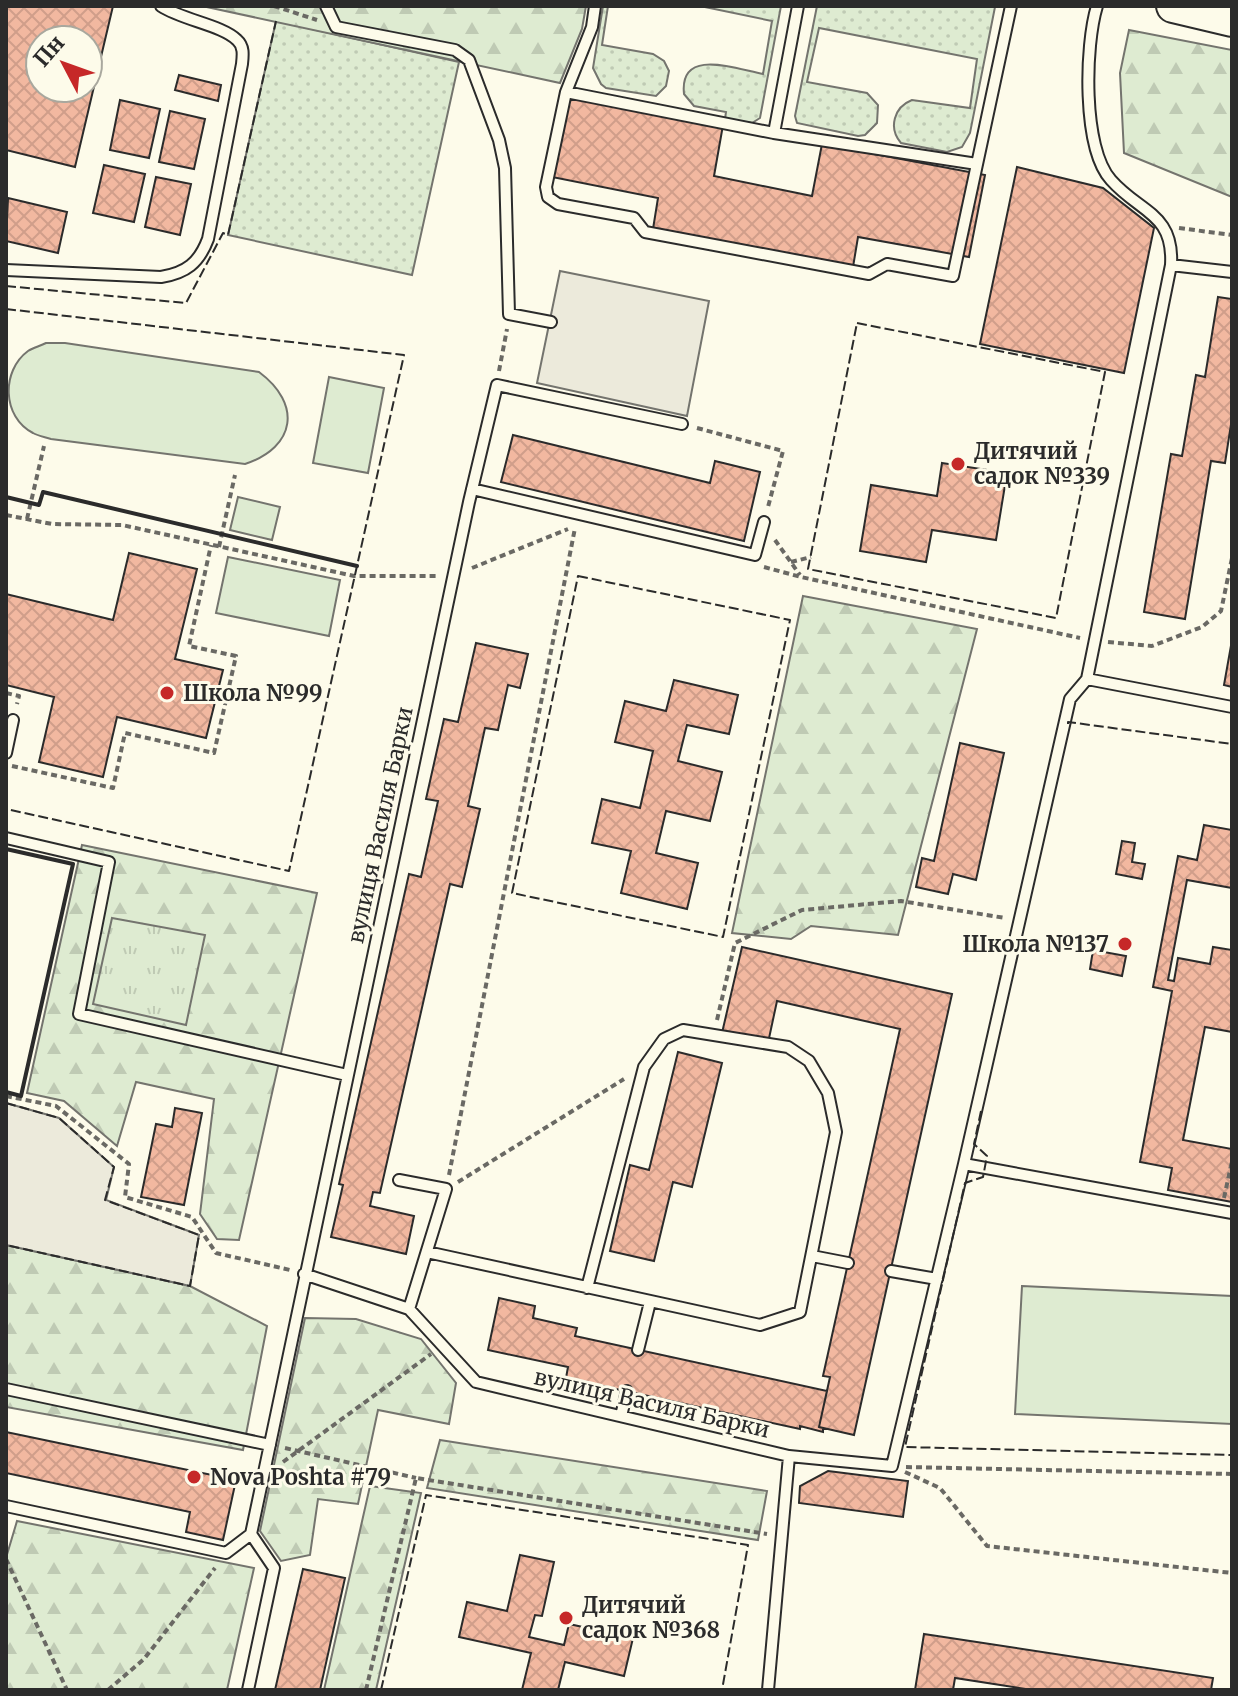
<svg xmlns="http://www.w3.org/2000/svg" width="1238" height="1696" viewBox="0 0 1238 1696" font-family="Merriweather,serif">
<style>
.grass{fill:url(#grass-dots);stroke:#74746e;stroke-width:2}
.forest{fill:url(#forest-firs);stroke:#74746e;stroke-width:2}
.park{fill:url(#park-tufts);stroke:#74746e;stroke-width:2}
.garden{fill:#deebd1;stroke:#74746e;stroke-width:2}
.parking{fill:#eceadb;stroke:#74746e;stroke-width:2}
.building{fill:url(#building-cross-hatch);stroke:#2b2b2b;stroke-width:2;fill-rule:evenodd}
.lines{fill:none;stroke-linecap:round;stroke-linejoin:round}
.service-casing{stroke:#2b2b2b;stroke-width:14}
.primary-casing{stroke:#2b2b2b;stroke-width:36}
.path{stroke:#6a6964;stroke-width:4;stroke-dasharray:6 4;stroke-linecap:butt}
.service{stroke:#fdfbea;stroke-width:10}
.primary{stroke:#fdfbea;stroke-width:32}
.fence{stroke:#2b2b2b;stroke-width:2;stroke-dasharray:10 4;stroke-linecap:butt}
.wall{stroke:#2b2b2b;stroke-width:4}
.poi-dot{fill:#c62828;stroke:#fdfbea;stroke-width:3}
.labels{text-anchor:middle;stroke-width:6;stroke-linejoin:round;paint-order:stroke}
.poi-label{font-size:22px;font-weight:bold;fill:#2b2b2b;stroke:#fdfbea;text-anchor:start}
.street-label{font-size:22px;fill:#2b2b2b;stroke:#fdfbea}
</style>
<defs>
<pattern id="grass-dots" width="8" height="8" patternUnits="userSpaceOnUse" patternTransform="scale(2)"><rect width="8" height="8" fill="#deebd1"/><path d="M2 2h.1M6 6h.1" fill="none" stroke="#bfcab4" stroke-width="1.8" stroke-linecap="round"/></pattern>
<pattern id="forest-firs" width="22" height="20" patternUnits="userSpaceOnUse" patternTransform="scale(2)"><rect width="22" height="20" fill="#deebd1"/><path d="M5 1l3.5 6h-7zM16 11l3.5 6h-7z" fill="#bfcab4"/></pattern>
<pattern id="park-tufts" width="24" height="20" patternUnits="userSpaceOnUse" patternTransform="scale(2)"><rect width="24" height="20" fill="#deebd1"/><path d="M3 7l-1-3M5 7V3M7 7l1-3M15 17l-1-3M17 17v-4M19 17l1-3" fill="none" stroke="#bfcab4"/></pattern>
<pattern id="building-cross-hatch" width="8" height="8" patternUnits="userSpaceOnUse" patternTransform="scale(2)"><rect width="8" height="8" fill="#f2b8a0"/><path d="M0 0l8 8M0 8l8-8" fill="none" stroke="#d09e8a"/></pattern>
</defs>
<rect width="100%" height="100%" fill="#fdfbea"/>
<path class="grass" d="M603,6H608L602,45L653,54L664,61L669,71L666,86L656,96L606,88L601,84L593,68Z
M700,6H781L760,118L752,123L725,119L726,112L694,106L684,94C679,47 736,69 763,74L772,21Z
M817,6L995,7L970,133L962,147L947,152L901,143C888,128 894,107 912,100L970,108L977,59L819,28L807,82L867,93L878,105L877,123L865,135L858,136L797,123L795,116Z
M276,21L459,62L412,275L228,235Z"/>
<path class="forest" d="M202,6H586L582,29L560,83Z
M1129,30L1232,50V197L1124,153L1120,73Z
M803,596L977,629L898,935L811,926L791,939L732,933Z
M82,845L317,893L239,1240L217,1239L200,1214L214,1099L136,1082L117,1146L64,1101L27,1093Z
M6,1245L190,1286L267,1326L243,1450L6,1407Z
M305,1318L356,1319L421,1339L456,1383L449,1424L378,1410L358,1504L318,1499L310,1555L281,1561L260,1531Z
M440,1440L767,1491L758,1540L427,1488Z
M370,1486L421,1493L376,1690H324Z
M17,1521L254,1568L227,1690H6V1558Z"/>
<path class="park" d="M112,918L205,935L186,1025L93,1004Z"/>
<path class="garden" d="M46,343H65L259,372C302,404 296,447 245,464L51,439C45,437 38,436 33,433C2,417 1,371 28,351C33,348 40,346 46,343Z
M329,377L384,388L368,473L313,463Z
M238,497L280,507L272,540L230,530Z
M228,557L340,580L329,636L216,613Z
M1022,1286L1232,1296V1424L1015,1414Z"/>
<path class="parking" d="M560,271L709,301L687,416L537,383Z
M6,1103L59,1118L114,1167L106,1200L199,1235L190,1286L6,1245Z"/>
<path class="building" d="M6,6H113L75,167L6,150ZM40,40H88V88H40Z
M179,75L221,85L218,101L175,90Z
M561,95L723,125L714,176L812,196L822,144L985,175L969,257L858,237L853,267L653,229L658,198L547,176Z
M120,100L160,109L149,158L110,150Z
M170,111L205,119L194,169L159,162Z
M104,165L145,174L134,222L93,213Z
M1017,167L1103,188L1154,228L1124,373L980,344Z
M156,177L191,184L180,235L145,227Z
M8,198L67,212L58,253L6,241Z
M1218,297L1232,299V418L1225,463L1211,461L1185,619L1144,612L1171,454L1182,456L1196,375L1205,377Z
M513,435L710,483L715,461L760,472L744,541L501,482Z
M942,463L1007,473L996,540L932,530L926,562L860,551L871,485L937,496Z
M129,553L197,569L175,659L223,670L206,738L117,717L103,777L39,762L54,697L6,685V594L113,620Z
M1232,640V687L1224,685Z
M476,643L528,654L520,688L508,685L498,730L485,728L468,806L480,809L462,887L450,884L380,1193L373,1192L370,1206L414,1216L406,1254L331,1237L343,1185L339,1184L409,874L421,877L438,801L426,799L444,719L458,722Z
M674,680L738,695L729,734L687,725L678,761L722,772L710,821L666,811L656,853L698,863L687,909L621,893L631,851L592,843L602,799L640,808L653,751L615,742L625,701L666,711Z
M960,743L1004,753L976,880L953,874L948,894L916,887L922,858L934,861Z
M1204,825L1232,830V888L1187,880L1168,980L1174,981L1178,958L1210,964L1213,947L1232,950V1032L1205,1027L1183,1140L1232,1149V1202L1168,1190L1172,1168L1140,1162L1172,991L1153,987L1178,856L1197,860Z
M1122,841L1135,843L1132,862L1145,864L1142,879L1116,874Z
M742,947L952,994L854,1435L819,1427L830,1377L823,1376L900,1029L777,1001L768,1043L722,1033Z
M1093,950L1126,956L1122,976L1090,969Z
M678,1052L722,1063L692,1187L673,1182L654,1261L610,1251L630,1165L649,1170Z
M175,1108L202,1113L184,1205L141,1197L156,1124L172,1127Z
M499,1298L535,1306L533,1318L577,1328L575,1336L827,1391L819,1427L823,1428V1432L800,1426V1429L566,1378L568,1367L488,1350Z
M6,1432L236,1480L223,1540L186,1532L190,1512L6,1473Z
M828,1471L908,1481L903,1517L799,1503L800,1486Z
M520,1555L554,1562L542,1616L535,1615L529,1637L564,1645L569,1624L633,1638L624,1676L565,1662L558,1690H522L531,1653L459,1637L467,1602L507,1611Z
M303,1569L345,1578L320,1690H275Z
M924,1634L1213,1678L1211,1690H1032L955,1678L953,1690H915Z"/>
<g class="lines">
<defs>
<path id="service" d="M326,6L336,27L455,50L469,60L499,140L505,168L509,314L551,322
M595,6L592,27L566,92L546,187L548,197L558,204L634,218L645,232L869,274L887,264L953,276L1011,6
M566,92L774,133L977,164
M774,133L798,6
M1171,265L1232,272
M6,270L161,277C186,273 199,263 208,239L242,64C243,55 244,46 237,40C222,25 182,20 161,6
M472,489L755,555L764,522
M1087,679L1232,707
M6,753L13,720
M6,838L109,862L79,1014L347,1075
M964,1164L1232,1213
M399,1180L446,1189L409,1309
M427,1252L760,1325L800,1312L836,1132L828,1093L809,1061L788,1047L683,1030L664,1039L644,1067L587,1288
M812,1256L848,1263
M891,1271L937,1279
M304,1274L409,1309L476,1382L789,1456
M638,1350L650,1302
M6,1389L270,1445
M621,1416L627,1391
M6,1506L226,1553L251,1534
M248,1690L274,1568L251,1534L469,502L497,385L682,424
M768,1690L789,1456L892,1466L964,1164L1070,699L1087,679L1171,265C1174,213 1140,213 1111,180C1082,148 1085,45 1097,6"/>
<path id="primary" d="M1173,6L1232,20"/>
</defs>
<use href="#service" class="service-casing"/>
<use href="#primary" class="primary-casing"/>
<path class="path" d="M274,6L317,20
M1179,228L1232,235
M499,371L507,329
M697,428L783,451L768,507
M6,515L52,524L122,525L354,576H437
M27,519L44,446
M775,540L800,575
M219,547L235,475
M791,562L811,557
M764,567L801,577L1080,638
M472,568L568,529
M1108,642L1152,646L1202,627L1221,611L1232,558
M6,693L19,696L17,704
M12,766L113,788L125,733L214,753L236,656L189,646L211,545
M717,1020L735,943L802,910L901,901L1005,918
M6,1096L56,1106L129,1164L125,1197L192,1217L216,1253L290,1270
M449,1175L575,528
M458,1182L624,1079
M1224,1198L1232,1161
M285,1448L416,1478
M283,1462L431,1354
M906,1467L1232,1474
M905,1472L940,1488L987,1546L1232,1573
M6,1559L67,1690
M108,1690L144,1659L215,1568
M366,1690L416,1478L767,1534"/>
<use href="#service" class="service"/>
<use href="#primary" class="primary"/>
<path class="fence" d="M6,286L186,303L223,233L228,235L276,21
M6,309L404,355L289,871L6,809
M857,323L1105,372L1056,618L808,569Z
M578,576L790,620L723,937L512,893Z
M1068,724V722L1232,744
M6,1103L59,1118L114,1167L105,1200L199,1235L190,1286L6,1245
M981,1111L974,1144L987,1156L983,1177L965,1183L905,1447L1232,1455
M381,1690L426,1495L748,1545L722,1690"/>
<path class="wall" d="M6,497L39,505L43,492L357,566
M6,849L73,864L21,1096L6,1092"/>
</g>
<g class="poi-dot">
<circle cx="958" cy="464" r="8"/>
<circle cx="167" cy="693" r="8"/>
<circle cx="1125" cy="944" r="8"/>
<circle cx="194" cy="1477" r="8"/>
<circle cx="566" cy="1618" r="8"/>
</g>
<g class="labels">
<g class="poi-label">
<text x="974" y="459">Дитячий<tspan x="974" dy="25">садок №339</tspan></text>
<text x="183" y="701">Школа №99</text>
<text x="1109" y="952" text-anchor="end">Школа №137</text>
<text x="210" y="1485">Nova Poshta #79</text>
<text x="582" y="1613">Дитячий<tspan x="582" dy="25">садок №368</tspan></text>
</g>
<g class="street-label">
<text transform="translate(380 825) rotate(-78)" y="8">вулиця Василя Барки</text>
<text transform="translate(652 1403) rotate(13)" y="8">вулиця Василя Барки</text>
</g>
</g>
<rect width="1238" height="1696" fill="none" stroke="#2b2b2b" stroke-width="16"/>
<g transform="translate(64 64) rotate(311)"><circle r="38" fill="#fdfbea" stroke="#a9a89e" stroke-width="2"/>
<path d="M0-6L14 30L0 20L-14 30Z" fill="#c62828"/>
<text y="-12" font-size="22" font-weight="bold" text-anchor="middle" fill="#2b2b2b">Пн</text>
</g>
</svg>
